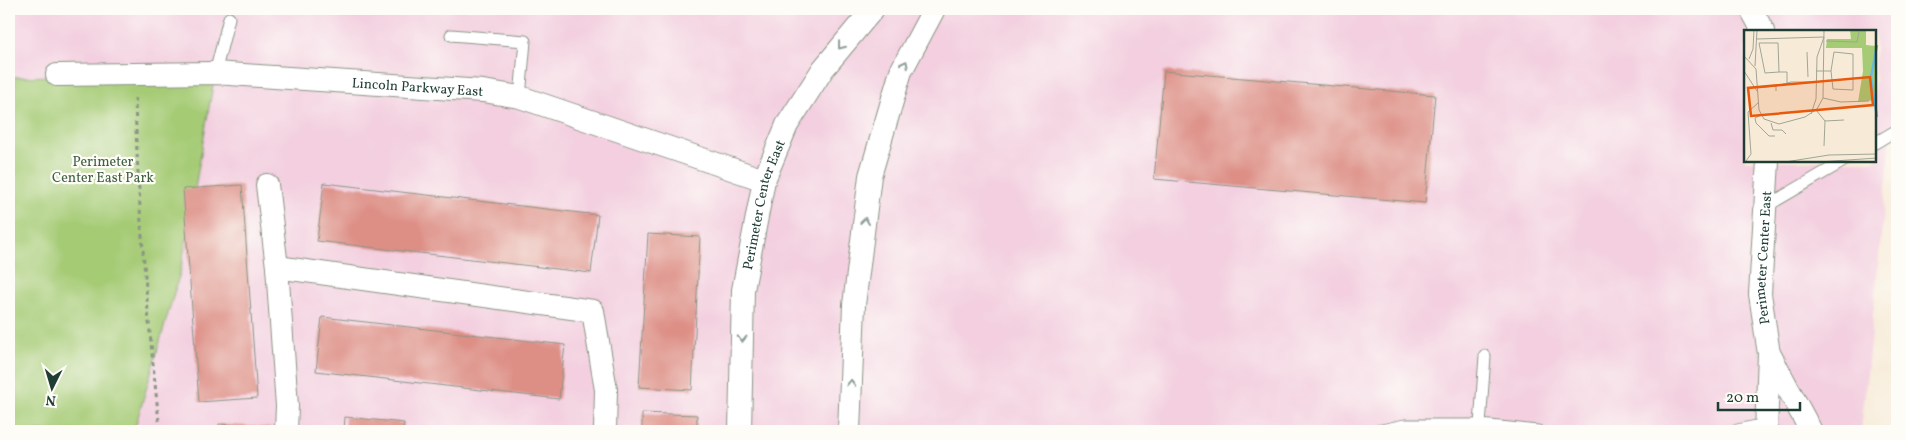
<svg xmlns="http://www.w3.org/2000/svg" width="1906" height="440" viewBox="0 0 1906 440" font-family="Vollkorn,serif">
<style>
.built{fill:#f3cfdf;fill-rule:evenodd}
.green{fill:#a5cb75;stroke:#628454}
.building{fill:#dd8f86}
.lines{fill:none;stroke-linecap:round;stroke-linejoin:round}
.service-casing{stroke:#8b9486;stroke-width:13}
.minor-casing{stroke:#8b9486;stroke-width:24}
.path{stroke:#8b9486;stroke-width:3;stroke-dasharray:4 4;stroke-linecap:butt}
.service{stroke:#fff;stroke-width:11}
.minor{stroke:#fff;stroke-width:22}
.oneway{stroke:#8f9e9a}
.labels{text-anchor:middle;stroke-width:4.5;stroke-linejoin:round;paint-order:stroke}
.street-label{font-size:14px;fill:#1f3d34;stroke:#fdfcf7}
.park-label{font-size:14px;fill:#406044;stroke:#fdfcf7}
.inset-river{fill:none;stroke:#67bce3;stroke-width:2.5}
.inset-road{fill:none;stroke:#a1a596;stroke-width:1}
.view{fill:#e8590c;fill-opacity:0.15;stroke:#e8590c;stroke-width:2.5}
.inset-edge{fill:none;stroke:#1f3d34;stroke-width:2.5}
</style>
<rect width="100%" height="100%" fill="#fdfcf7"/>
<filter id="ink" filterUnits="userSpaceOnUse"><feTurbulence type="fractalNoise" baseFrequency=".02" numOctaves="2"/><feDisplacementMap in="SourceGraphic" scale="10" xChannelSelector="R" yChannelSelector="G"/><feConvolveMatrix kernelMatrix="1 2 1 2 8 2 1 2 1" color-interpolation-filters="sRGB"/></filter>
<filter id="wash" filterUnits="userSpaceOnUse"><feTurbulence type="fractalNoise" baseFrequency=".0096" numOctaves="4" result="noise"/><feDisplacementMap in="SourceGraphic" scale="20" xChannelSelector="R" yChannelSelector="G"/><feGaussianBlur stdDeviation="1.12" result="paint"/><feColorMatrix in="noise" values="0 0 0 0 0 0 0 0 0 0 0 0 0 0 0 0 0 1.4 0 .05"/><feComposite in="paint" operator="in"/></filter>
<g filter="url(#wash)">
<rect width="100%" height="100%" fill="#f7ebd8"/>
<path class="built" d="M9,9H1897V81L1861,431H28L9,95ZM1745,31H1875V161H1745Z"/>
<path class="green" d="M215,73L181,269L134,431H9V77Z"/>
<g id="blocks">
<path class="building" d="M1164,71L1435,95L1425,203L1154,179Z
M324,183L598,215L591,273L317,241Z
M242,185L257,398L199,402L183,189Z
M648,234L700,237L692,390L639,387Z
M322,317L565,345L559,399L316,371Z
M642,413L697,415V431H642Z
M345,417L404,423L403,431H344Z
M219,424L275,428L274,431H218Z"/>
</g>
</g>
<g filter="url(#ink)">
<use href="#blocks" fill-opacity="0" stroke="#8b9486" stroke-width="1"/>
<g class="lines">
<defs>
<path id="service" d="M451,35L525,41L520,97
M215,73L229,18
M1875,143L1897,130
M1765,207L1844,161
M1485,356L1480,425L1538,431
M1377,431L1405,425H1480
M1733,431L1766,424"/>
<g id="minor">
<path d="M1751,9L1763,31"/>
<path id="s1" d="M57,75L215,73L483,91L520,97L764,180"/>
<path d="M267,185L277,267"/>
<path d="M1770,355L1811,431"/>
<path d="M286,431L287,406L277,267L593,311L606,390L605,431"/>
<path id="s2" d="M740,431L743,290L764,180L787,125L823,69L873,9"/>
<path d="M849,431L854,305L870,176L901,71L934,9"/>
<path id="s3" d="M1766,431L1769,354L1760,294L1768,161"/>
</g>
</defs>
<use href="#service" class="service-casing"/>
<use href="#minor" class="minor-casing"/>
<path class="path" d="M135,98C138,210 148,320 160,431"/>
<use href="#service" class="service"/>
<use href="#minor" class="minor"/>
</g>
<defs><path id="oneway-chevron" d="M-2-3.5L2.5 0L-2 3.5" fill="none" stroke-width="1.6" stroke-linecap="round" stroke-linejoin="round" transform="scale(1.25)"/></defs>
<g class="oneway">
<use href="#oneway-chevron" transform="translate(841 46) rotate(128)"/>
<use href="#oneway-chevron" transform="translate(905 64) rotate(-63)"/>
<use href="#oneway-chevron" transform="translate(865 221) rotate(-83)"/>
<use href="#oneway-chevron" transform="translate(742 339) rotate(91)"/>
<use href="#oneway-chevron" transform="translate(851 383) rotate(-88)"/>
</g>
</g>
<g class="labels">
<g class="street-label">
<text dy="5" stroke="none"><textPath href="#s1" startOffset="361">Lincoln Parkway East</textPath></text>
<text dy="5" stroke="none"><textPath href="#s2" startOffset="229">Perimeter Center East</textPath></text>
<text dy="5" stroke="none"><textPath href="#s3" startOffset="174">Perimeter Center East</textPath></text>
</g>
<g class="park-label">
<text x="103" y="166">Perimeter<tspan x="103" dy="16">Center East Park</tspan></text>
</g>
</g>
<g transform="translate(1744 30)">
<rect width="132" height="132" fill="#f7ebd8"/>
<path d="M106,0H122V15L132,16V70L114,72L119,41L118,18H82L83,9H107Z" fill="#a5cb75"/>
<path class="inset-river" d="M133,15L127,47L133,87"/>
<path class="inset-road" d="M13,9L80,7M82,11L113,12L115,2M63,22L64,47M0,26L12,39L15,80L20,89L35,94L61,87L73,79L79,68L80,0M5,29L9,19L10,0M11,36L13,0M0,41L13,61M72,41H87L89,59L109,60V24L90,22L87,41M35,42L34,13H15L21,43L35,42H43V54M32,56L47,52H72M13,58L32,56V61M79,68L97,72L125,71M72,80L81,91L80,116M67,84L72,69L73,27L80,7M17,85L11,88L12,93L25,106H31M81,91L100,90M27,93L29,100H38L42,104M2,131L7,124L4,82L15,72M41,132L85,125L133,124M75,132L133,128"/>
<path class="view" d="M126,47L129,75L7,86L4,58Z"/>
<rect width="132" height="132" class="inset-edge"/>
</g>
<rect width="1906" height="440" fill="none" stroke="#fdfcf7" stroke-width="30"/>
<g transform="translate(52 388) rotate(185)" stroke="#fdfcf7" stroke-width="4" paint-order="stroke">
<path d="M0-4L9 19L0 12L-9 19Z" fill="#1f3d34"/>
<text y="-8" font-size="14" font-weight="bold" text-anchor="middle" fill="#1f3d34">N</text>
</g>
<path d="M1718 402v8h82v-8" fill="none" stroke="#1f3d34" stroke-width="2.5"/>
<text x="1726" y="402" font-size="15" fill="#1f3d34" stroke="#fdfcf7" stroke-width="4" paint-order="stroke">20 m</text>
</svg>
